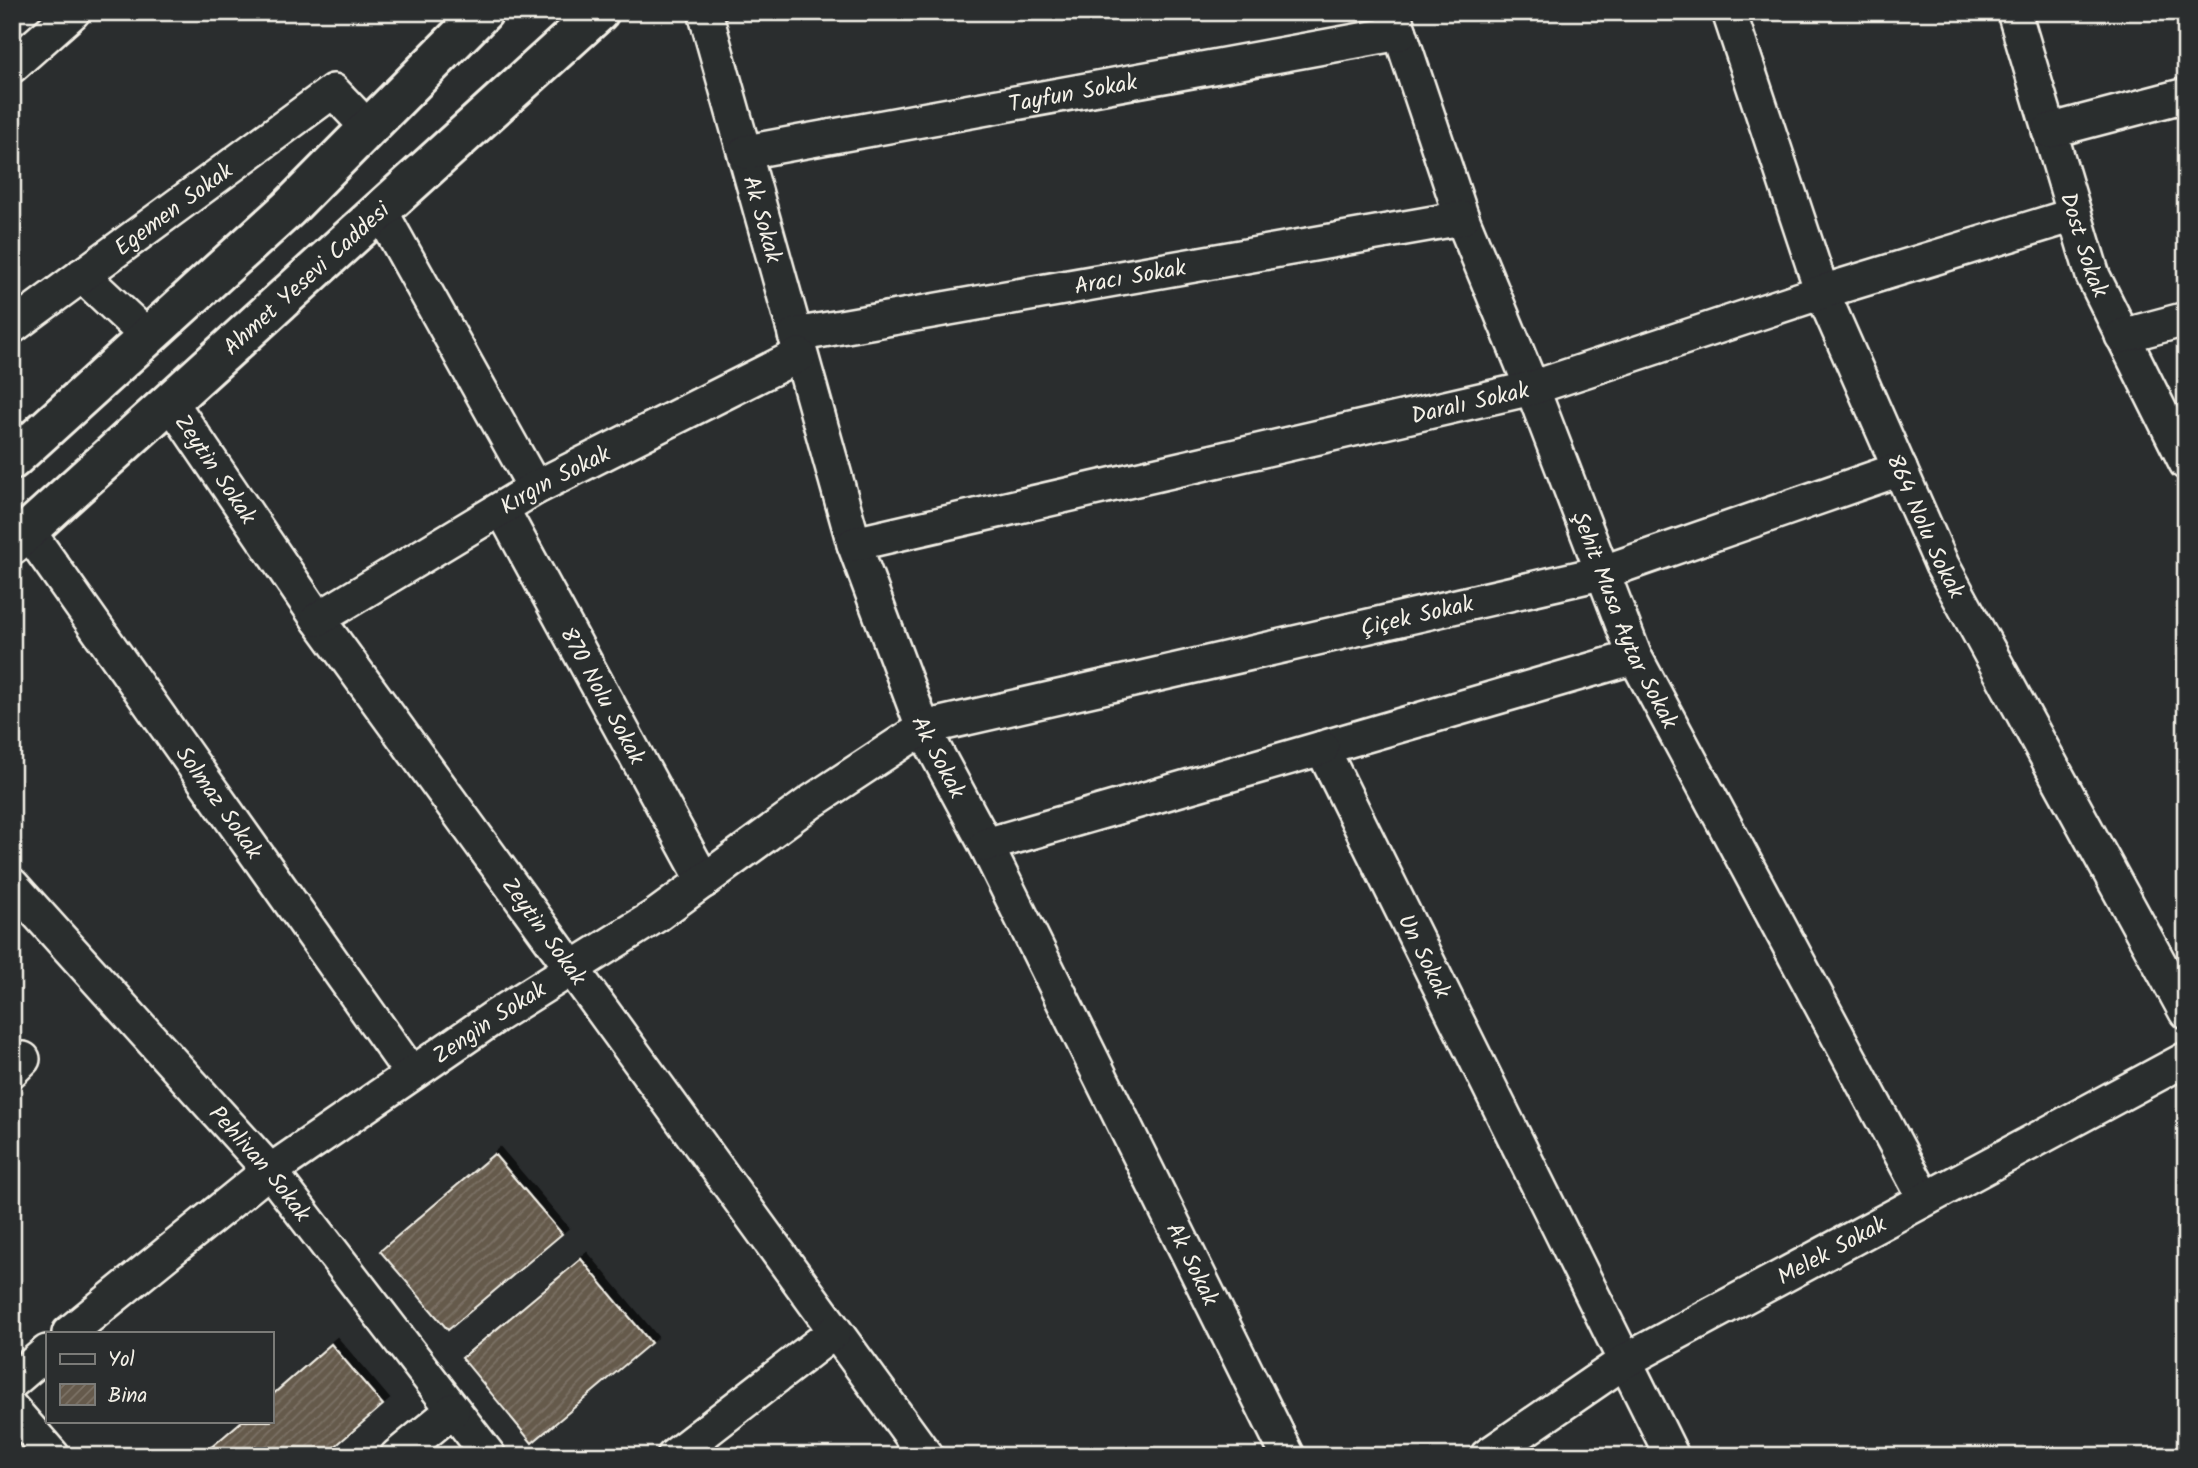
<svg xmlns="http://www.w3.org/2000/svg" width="2198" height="1468" viewBox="0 0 2198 1468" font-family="Kalam,sans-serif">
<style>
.building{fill:url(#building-hatch);stroke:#f4f1e8;stroke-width:2;filter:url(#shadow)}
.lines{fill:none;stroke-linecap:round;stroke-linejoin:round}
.street-casing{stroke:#f4f1e8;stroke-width:38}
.secondary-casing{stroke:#f4f1e8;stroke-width:44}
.street{stroke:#2a2d2e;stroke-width:33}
.secondary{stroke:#2a2d2e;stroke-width:38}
.labels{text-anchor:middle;stroke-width:6;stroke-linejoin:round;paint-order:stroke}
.street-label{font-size:23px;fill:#f4f1e8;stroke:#2a2d2e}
</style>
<defs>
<pattern id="building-hatch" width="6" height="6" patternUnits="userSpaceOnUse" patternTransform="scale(1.75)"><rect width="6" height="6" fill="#655a4c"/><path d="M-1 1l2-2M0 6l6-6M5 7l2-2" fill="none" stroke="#7c7266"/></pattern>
<filter id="shadow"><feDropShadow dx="6" dy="-6" stdDeviation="0" flood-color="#0009"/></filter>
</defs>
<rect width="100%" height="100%" fill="#2a2d2e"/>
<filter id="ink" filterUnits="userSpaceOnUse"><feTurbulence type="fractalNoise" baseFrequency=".0143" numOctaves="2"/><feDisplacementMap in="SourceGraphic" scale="14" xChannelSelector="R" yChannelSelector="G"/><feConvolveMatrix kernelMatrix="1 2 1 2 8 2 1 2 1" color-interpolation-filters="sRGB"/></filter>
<g filter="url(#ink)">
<path class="building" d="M494,1154L562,1234L448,1330L380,1251Z
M581,1259L651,1343L532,1443L462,1358Z
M331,1344L383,1405L324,1456H201L242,1421H271V1396Z"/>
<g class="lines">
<defs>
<g id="street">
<path id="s1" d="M705,12L854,544L923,728L986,845L1288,1456"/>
<path id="s2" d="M1393,12L1462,218L1532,388L1635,657L1924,1197"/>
<path id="s3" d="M1729,12L1822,292L1942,565L2186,1012"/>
<path id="s4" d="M2014,12L2093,276L2186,463"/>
<path d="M12,66L73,12"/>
<path d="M2049,131L2186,95"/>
<path id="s5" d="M746,152L1400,33"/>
<path d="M380,210L535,488"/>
<path d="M82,275L148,337"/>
<path id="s6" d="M12,327L333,91L368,128"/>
<path id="s7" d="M795,335L1462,218"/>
<path d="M2122,336L2186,319"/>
<path id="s8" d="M170,401L318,619L926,1456"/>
<path id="s9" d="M502,509L704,881"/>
<path id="s10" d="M28,531L411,1073"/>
<path id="s11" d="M854,544L1532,388L1822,292L2074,215"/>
<path id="s12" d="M318,619L535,488L799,355"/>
<path id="s13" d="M1635,657L1322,748L1672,1456"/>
<path d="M986,845L1322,748"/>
<path id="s14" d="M12,885L270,1171L489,1456"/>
<path d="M12,1070L23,1059"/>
<path id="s15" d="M69,1333L256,1181L496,1016L657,915L811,802L923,728L1601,573L1900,469"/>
<path d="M12,1382L47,1352"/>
<path d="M12,1409L53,1456"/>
<path d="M397,1456L453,1410"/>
<path d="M674,1456L834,1332"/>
<path id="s16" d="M1487,1456L1625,1361L2186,1059"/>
</g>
<g id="secondary">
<path d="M12,460L288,209L483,12"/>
<path id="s17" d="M12,545L599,12"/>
</g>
</defs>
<use href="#street" class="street-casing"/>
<use href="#secondary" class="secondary-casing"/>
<use href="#street" class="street"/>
<use href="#secondary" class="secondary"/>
</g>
</g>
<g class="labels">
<g class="street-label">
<text dy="8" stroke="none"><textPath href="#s5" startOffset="332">Tayfun Sokak</textPath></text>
<text dy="8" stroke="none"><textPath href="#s6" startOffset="200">Egemen Sokak</textPath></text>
<text dy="8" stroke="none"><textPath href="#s1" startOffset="215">Ak Sokak</textPath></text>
<text dy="8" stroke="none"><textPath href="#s4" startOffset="243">Dost Sokak</textPath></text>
<text dy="8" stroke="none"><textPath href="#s7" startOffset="340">Aracı Sokak</textPath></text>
<text dy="8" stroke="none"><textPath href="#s17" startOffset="397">Ahmet Yesevi Caddesi</textPath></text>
<text dy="8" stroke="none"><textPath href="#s11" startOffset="632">Daralı Sokak</textPath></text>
<text dy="8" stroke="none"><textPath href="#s8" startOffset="82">Zeytin Sokak</textPath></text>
<text dy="8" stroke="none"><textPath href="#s12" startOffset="275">Kırgın Sokak</textPath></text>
<text dy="8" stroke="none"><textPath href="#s3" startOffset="551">864 Nolu Sokak</textPath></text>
<text dy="8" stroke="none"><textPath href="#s15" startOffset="1554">Çiçek Sokak</textPath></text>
<text dy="8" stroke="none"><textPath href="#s2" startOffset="651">Şehit Musa Aytar Sokak</textPath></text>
<text dy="8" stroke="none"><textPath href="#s9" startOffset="212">870 Nolu Sokak</textPath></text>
<text dy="8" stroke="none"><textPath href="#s1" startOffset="782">Ak Sokak</textPath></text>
<text dy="8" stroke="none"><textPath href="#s10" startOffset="332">Solmaz Sokak</textPath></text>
<text dy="8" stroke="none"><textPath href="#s8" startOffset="649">Zeytin Sokak</textPath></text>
<text dy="8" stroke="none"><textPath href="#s13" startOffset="558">Un Sokak</textPath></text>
<text dy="8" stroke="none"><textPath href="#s15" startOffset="523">Zengin Sokak</textPath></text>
<text dy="8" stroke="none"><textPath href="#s14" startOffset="373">Pehlivan Sokak</textPath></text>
<text dy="8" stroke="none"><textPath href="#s16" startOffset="402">Melek Sokak</textPath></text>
<text dy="8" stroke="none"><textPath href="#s1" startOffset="1349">Ak Sokak</textPath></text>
</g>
</g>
<rect width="2198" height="1468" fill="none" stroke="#2a2d2e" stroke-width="42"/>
<rect x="21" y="21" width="2156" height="1426" fill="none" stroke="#f4f1e8" stroke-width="2.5" filter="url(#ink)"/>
<rect x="46" y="1332" width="228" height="91" fill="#2a2d2e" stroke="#7b7b78" stroke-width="2"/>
<rect x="60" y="1354" width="35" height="10" fill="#2a2d2e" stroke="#7b7b78" stroke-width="2"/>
<text x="108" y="1366" font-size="21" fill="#f4f1e8">Yol</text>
<rect x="60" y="1384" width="35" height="21" fill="url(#building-hatch)" stroke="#7b7b78" stroke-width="2"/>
<text x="108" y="1402" font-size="21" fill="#f4f1e8">Bina</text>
</svg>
